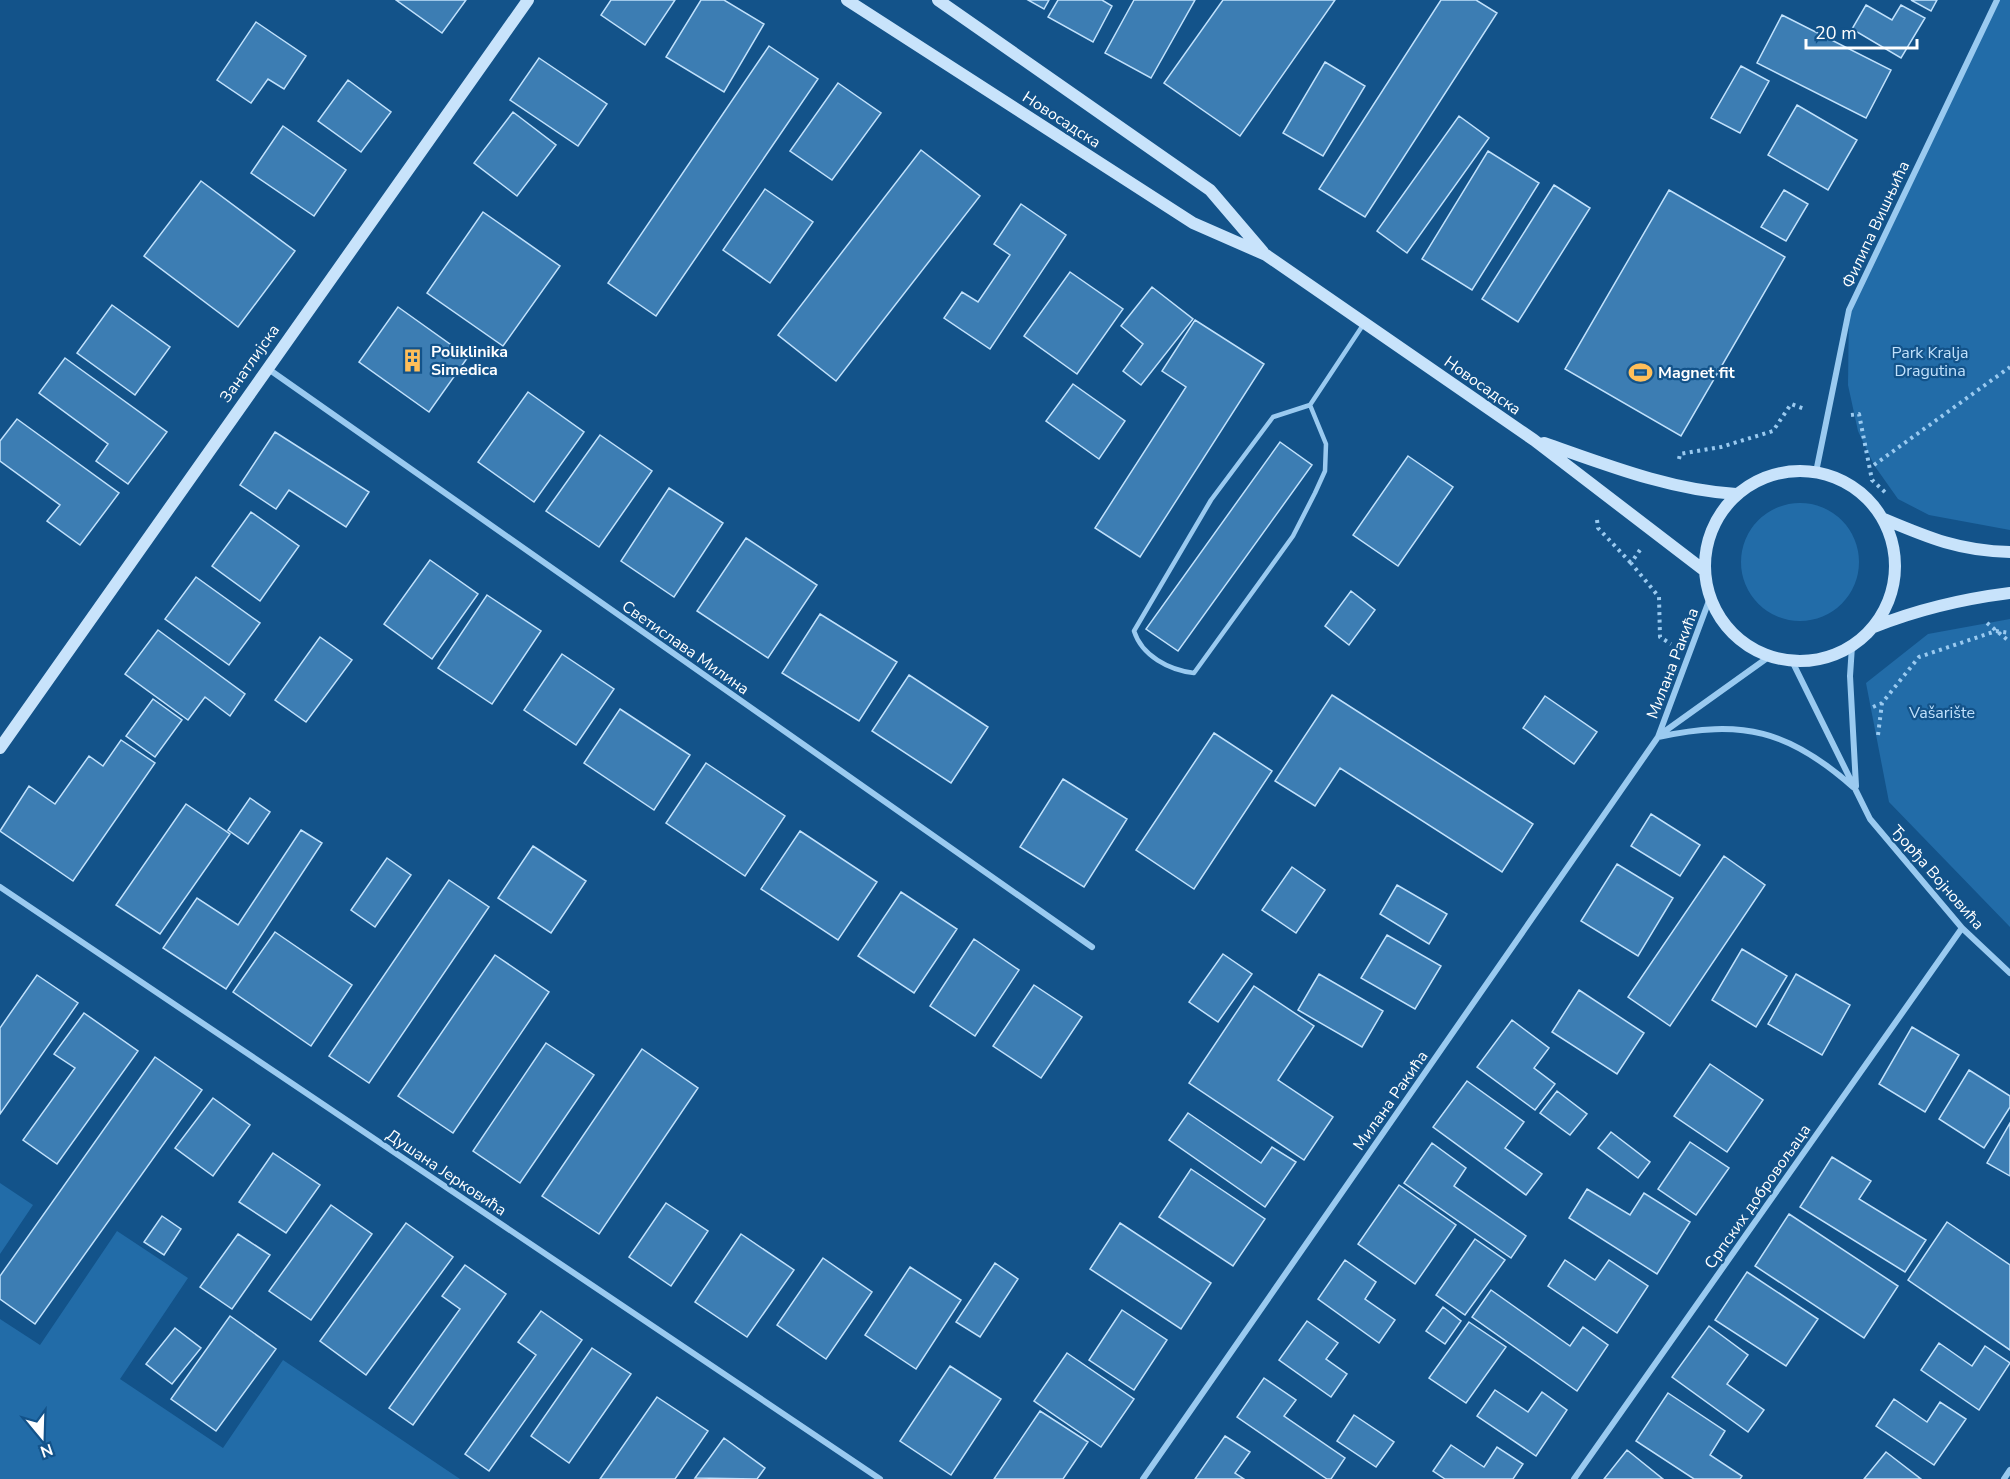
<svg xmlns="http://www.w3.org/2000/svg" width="2010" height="1479" viewBox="0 0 2010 1479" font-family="'Nunito Sans',sans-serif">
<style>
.green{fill:#226ca8}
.building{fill:#3c7db3;stroke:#c0e1fc;stroke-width:1.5}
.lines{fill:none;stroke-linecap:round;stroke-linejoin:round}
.path{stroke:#9acaf0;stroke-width:4;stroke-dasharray:3 4.5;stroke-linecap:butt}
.service{stroke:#9acaf0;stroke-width:4.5}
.minor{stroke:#9acaf0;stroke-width:6}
.secondary{stroke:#c8e3fb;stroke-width:12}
.labels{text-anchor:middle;stroke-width:4.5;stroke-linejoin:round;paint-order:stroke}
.street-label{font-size:16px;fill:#fff;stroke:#13538a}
.poi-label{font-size:16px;font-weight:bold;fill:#fff;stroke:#13538a;text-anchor:start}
.park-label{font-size:16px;fill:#c0e1fc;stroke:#13538a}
</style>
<rect width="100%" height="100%" fill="#13538a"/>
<path class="green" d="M1997,0H2010V530L1929,515L1898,499L1874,465L1858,431L1848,385L1849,310Z
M1741 562a59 59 0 1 1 118 0a59 59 0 1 1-118 0Z
M2010,619V927L1889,802L1866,683L1928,634Z
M0,1183L33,1205L0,1254Z
M117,1231L188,1278L120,1379L223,1448L283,1360L460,1479H0V1319L40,1345Z"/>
<path class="building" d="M396,0H466L442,33Z
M611,0H675L645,45L601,15Z
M701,0H724L764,24L724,92L666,57Z
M1028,0H1049L1044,9Z
M1058,0H1102L1112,6L1093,42L1048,17Z
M1134,0H1195L1151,78L1105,53Z
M1223,0H1335L1240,136L1164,83Z
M1441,0H1476L1497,13L1365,217L1319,189Z
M1911,0H1937L1931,11Z
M1866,5L1892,20L1901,5L1925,18L1901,58L1852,29Z
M1782,15L1891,70L1866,118L1757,63Z
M256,22L306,56L284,89L268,79L251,103L217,80Z
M769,46L818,79L656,316L608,283Z
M539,58L607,104L578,146L510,100Z
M1325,62L1365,86L1323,156L1283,133Z
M1741,66L1769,81L1740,133L1711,118Z
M348,80L391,112L361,152L318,121Z
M838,83L881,113L832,180L790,151Z
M1797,105L1857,140L1828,190L1768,155Z
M513,112L556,145L517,196L474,163Z
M1459,116L1489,138L1407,253L1377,231Z
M283,126L346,170L314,216L251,173Z
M921,150L980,196L836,381L778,335Z
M1488,151L1539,183L1472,290L1422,259Z
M201,181L295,251L238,327L144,256Z
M1554,185L1590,208L1518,322L1482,299Z
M765,189L813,222L770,283L723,250Z
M1669,190L1785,257L1681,436L1565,369Z
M1784,190L1808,204L1786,241L1761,227Z
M1021,204L1066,235L990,349L944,318L962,292L978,302L1010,255L994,244Z
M483,212L560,266L503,346L427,293Z
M1070,272L1123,309L1077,374L1024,336Z
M1152,287L1193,319L1141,385L1123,371L1143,344L1121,326Z
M112,305L170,347L135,395L77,353Z
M398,307L468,357L429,412L359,362Z
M1195,320L1264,364L1140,557L1095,528L1186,387L1162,371Z
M65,358L167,432L128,484L96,461L108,444L39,393Z
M1073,384L1125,421L1099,459L1046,421Z
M528,392L584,432L534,502L478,462Z
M17,419L119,493L80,545L47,521L60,505L0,461V441Z
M275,432L369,492L346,527L289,490L276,509L240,485Z
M600,435L652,471L599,547L546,511Z
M1280,442L1312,465L1178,651L1146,629Z
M1408,456L1453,487L1398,566L1353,535Z
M669,488L723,523L674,597L621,561Z
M251,512L299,546L260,601L212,566Z
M746,538L817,585L768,658L697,611Z
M430,560L478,594L432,659L384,624Z
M196,577L260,623L229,665L165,619Z
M1351,591L1375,610L1349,645L1325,626Z
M487,595L541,631L492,704L438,668Z
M820,614L897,662L859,721L782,673Z
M158,630L245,694L230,716L205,697L188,720L125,674Z
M320,637L352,660L306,722L275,700Z
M562,654L614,689L576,745L524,710Z
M909,675L988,727L951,783L872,731Z
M1332,695L1533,824L1502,872L1340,768L1315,806L1275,781Z
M1545,696L1597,732L1574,764L1523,728Z
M153,699L182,720L155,757L126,736Z
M620,709L690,755L654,810L584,763Z
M1214,733L1272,771L1194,889L1136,850Z
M121,740L155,763L73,881L0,831L29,786L55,804L89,756L103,766Z
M706,763L785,816L745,876L666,823Z
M1063,779L1127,819L1084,887L1020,847Z
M250,798L270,812L248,844L228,830Z
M186,804L230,834L160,934L116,905Z
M1651,814L1700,845L1680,876L1631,846Z
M301,830L322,843L226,989L163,948L197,898L238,925Z
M800,831L877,882L838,940L761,889Z
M533,846L586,881L551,933L498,898Z
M1724,856L1765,885L1670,1026L1628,997Z
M387,858L411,875L375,927L351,910Z
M1617,864L1673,898L1638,956L1581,921Z
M1292,867L1325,890L1296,933L1262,910Z
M449,880L489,907L369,1083L329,1056Z
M1397,885L1447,914L1429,944L1380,914Z
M901,892L957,929L914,993L858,956Z
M275,932L352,985L311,1046L233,992Z
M1387,935L1441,966L1415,1009L1361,978Z
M974,939L1019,970L975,1036L930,1006Z
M1742,949L1787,976L1756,1027L1712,1000Z
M1223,954L1252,974L1218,1022L1189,1002Z
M495,955L549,992L453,1133L398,1096Z
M1319,974L1383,1011L1362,1047L1298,1010Z
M1796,974L1850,1005L1822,1055L1768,1024Z
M37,975L78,1003L0,1114V1028Z
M1034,985L1082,1017L1041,1078L993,1046Z
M1254,986L1314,1026L1278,1080L1333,1117L1304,1160L1189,1083Z
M1579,990L1644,1033L1617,1074L1552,1032Z
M84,1013L138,1051L57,1164L23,1140L75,1068L54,1054Z
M1512,1020L1549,1048L1534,1068L1555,1084L1535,1110L1477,1067Z
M1912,1027L1959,1055L1925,1112L1879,1084Z
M546,1043L594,1075L520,1183L473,1151Z
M642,1049L698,1088L599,1234L542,1196Z
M155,1057L202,1090L35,1324L0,1299V1276Z
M1710,1064L1763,1100L1727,1152L1674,1116Z
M1969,1070L2010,1096V1107L1984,1148L1939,1119Z
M1467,1081L1524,1122L1505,1148L1542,1174L1526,1195L1433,1127Z
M1557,1091L1587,1114L1570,1135L1540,1113Z
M213,1098L250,1125L213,1176L175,1148Z
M1188,1113L1261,1163L1272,1147L1296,1162L1265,1207L1169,1140Z
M2010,1123V1176L1987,1163Z
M1611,1132L1650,1162L1638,1178L1598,1148Z
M1690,1142L1729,1168L1696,1215L1658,1189Z
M1432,1143L1466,1168L1454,1186L1526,1236L1511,1258L1404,1183Z
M273,1153L320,1185L286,1233L239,1202Z
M1832,1157L1871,1181L1859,1199L1926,1240L1905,1272L1800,1207Z
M1191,1169L1265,1219L1233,1266L1159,1217Z
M1399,1185L1456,1225L1415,1284L1358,1244Z
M1587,1189L1630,1215L1644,1193L1690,1222L1657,1274L1569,1218Z
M666,1203L708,1231L671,1286L629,1257Z
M331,1205L372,1234L311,1320L269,1291Z
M1789,1214L1898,1286L1864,1338L1755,1266Z
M162,1216L181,1229L164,1255L144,1242Z
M1947,1222L2010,1265V1350L1908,1280Z
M406,1223L453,1257L366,1375L320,1341Z
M1120,1223L1211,1283L1181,1329L1090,1269Z
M238,1234L270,1255L232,1309L200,1287Z
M741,1234L794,1270L747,1337L695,1302Z
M1475,1239L1505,1260L1465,1315L1436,1295Z
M823,1258L872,1292L826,1359L777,1325Z
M1345,1260L1376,1282L1365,1299L1395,1320L1379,1343L1318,1299Z
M1565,1260L1595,1280L1609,1260L1648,1286L1617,1333L1548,1286Z
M995,1263L1018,1279L980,1337L956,1322Z
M465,1265L506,1294L413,1425L389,1408L460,1309L442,1296Z
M910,1267L961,1300L916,1369L865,1335Z
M1747,1272L1818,1319L1786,1366L1715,1320Z
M1491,1290L1570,1346L1583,1327L1608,1345L1577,1391L1472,1317Z
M1443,1307L1461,1321L1445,1344L1426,1331Z
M1122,1310L1167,1340L1134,1390L1089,1360Z
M541,1311L582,1340L489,1471L465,1454L536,1355L518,1342Z
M230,1316L276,1349L216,1431L171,1399Z
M1307,1321L1338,1343L1326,1359L1347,1374L1331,1397L1279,1360Z
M1469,1322L1506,1347L1466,1403L1429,1378Z
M1709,1326L1748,1355L1727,1384L1764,1410L1748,1432L1672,1377Z
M175,1328L201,1348L172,1384L146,1364Z
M1939,1343L1972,1366L1985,1346L2010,1363L1979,1410L1921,1370Z
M592,1348L631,1374L569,1463L531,1436Z
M1067,1353L1134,1399L1101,1447L1034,1401Z
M950,1366L1001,1399L951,1475L900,1441Z
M1264,1378L1296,1400L1284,1416L1345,1458L1331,1479H1327L1237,1417Z
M1495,1390L1528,1412L1542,1392L1567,1410L1536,1456L1477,1416Z
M1668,1393L1725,1431L1710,1455L1742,1476L1740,1479H1694L1636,1441Z
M657,1397L708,1431L675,1479H600Z
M1894,1399L1927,1422L1940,1402L1966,1419L1934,1465L1876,1426Z
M1040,1411L1088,1442L1063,1479H994Z
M1354,1415L1394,1442L1376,1467L1337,1441Z
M1225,1436L1250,1452L1235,1473L1244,1479H1195Z
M724,1438L765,1468L757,1479L695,1478Z
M1451,1445L1484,1467L1497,1447L1523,1464L1513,1479H1445L1433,1471Z
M1627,1450L1663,1479H1604Z
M1886,1452L1921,1479H1864Z"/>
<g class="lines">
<path class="path" d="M1851,415L1859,414L1872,480L1888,495
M1679,459L1680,454L1721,447L1773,431L1791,404L1805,409
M1874,465L2010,367
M1597,520L1598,528L1631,563
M1640,550L1631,563L1659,597L1660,637L1671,644
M1987,623L2010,642
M1873,707L1882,703L1919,657L1996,631L2010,633
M1878,735L1882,703"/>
<path class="service" d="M1310,405L1326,444L1325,471L1315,493L1293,536L1194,673C1169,670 1142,656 1134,631L1211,500L1273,417L1310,405L1363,325"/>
<path class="minor" d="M267,368L1092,947
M1816,472L1849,310L1997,0
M1852,646L1850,676L1856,786
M1792,661L1870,819L1962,928L2010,973
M1661,734L1770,656
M1658,737C1742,719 1789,730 1853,787
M0,887L880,1479
M1143,1479L1658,737L1710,598
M1574,1479L1962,928
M2004,1479L2010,1470"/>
<path class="secondary" d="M847,0L1193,223L1266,255L1534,440L1705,571
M938,0L1210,190L1263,252
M1544,443C1607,465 1670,490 1736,494
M1705 566a95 95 0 1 1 190 0a95 95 0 1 1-190 0Z
M1884,519C1929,538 1960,551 2010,552
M1874,627C1919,609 1962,599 2010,593
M0,748L528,0"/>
</g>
<defs>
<symbol id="building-bare" viewBox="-9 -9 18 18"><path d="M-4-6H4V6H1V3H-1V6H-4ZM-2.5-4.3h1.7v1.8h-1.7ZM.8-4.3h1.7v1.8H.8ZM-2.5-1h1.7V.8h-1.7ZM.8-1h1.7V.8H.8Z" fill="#ffbe59" stroke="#13538a" stroke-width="2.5" paint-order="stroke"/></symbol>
<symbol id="stadium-bare" viewBox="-9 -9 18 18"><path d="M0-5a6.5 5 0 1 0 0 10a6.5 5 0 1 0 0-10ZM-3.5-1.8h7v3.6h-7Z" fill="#ffbe59" stroke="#13538a" stroke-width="2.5" paint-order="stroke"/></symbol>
</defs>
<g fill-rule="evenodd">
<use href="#building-bare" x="396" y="344" width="33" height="33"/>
<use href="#stadium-bare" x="1624" y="356" width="33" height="33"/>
</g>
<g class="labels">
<g class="street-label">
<text transform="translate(1062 119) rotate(33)" y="6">Новосадска</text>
<text transform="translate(1875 224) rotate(-65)" y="6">Филипа Вишњића</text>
<text transform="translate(249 363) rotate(-55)" y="6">Занатлијска</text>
<text transform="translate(1483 385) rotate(35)" y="6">Новосадска</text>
<text transform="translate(686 647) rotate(35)" y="6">Светислава Милина</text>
<text transform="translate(1672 663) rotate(-69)" y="6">Милана Ракића</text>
<text transform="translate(1938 877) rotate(49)" y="6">Ђорђа Војновића</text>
<text transform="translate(1390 1100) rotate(-55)" y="6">Милана Ракића</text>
<text transform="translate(447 1172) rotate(34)" y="6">Душана Јерковића</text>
<text transform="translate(1757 1196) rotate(-55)" y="6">Српских добровољаца</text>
</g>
<g class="poi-label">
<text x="431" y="357">Poliklinika<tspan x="431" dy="18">Simedica</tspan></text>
<text x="1658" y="378">Magnet fit</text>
</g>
<g class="park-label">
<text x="1930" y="358">Park Kralja<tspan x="1930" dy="18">Dragutina</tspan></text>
<text x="1942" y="718">Vašarište</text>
</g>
</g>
<g transform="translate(42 1437) rotate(161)" stroke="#13538a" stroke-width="4.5" paint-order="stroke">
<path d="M0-4.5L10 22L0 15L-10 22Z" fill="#ffffff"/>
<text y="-9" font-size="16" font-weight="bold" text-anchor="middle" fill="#ffffff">N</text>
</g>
<path d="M1806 39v9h111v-9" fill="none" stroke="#ffffff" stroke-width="3"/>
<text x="1815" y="39" font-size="18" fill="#ffffff" stroke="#13538a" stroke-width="4.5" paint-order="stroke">20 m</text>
</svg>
